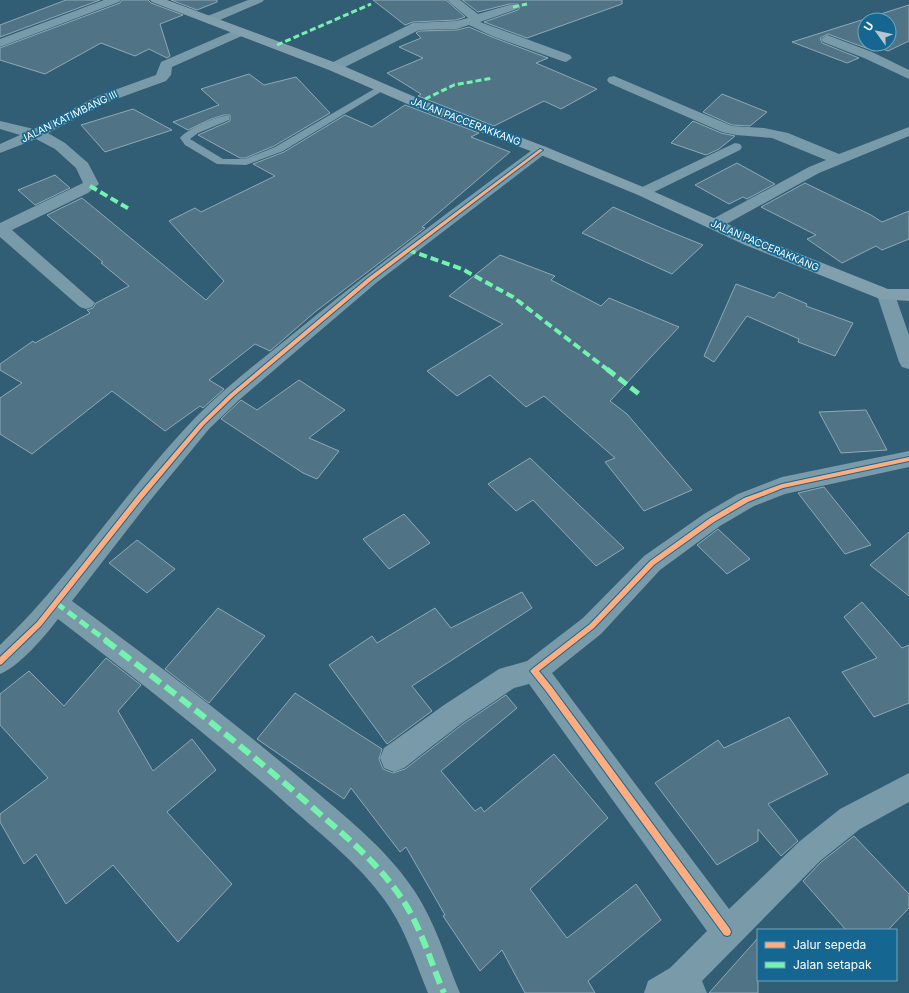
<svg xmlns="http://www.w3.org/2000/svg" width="909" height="993" viewBox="0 0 909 993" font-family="Inter,sans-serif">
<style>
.building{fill:#507486;stroke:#8ea9b6;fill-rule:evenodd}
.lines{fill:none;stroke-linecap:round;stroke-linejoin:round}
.service{fill:#799aa8;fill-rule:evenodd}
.minor{fill:#799aa8;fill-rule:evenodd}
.secondary{fill:#819fac;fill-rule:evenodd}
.quiet-far3{stroke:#73f3ae;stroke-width:3;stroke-dasharray:6 3;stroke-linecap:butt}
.quiet-far2{stroke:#73f3ae;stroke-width:4;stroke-dasharray:8 4;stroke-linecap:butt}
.quiet-far1{stroke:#73f3ae;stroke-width:5;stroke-dasharray:10 5;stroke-linecap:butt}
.quiet{stroke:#73f3ae;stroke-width:6;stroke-dasharray:13 6;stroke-linecap:butt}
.cycleway-casing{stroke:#156791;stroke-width:2}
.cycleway{fill:#ffac80;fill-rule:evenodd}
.labels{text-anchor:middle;stroke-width:3.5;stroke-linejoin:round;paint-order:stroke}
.far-street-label{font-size:10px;fill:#fff;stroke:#156791}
</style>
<rect width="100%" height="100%" fill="#315e75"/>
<path class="building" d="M66,0H100L0,37V25Z
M122,0H148L151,3L183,15L160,24L170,56L167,58L149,49L135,56L101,43L45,74L0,60V48L120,3Z
M171,0H217V2L197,10Z
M373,0H446L465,17L456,20L413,22L405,25Z
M462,0H622V4L527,38L484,22L518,10L520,7L518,4H509L478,12Z
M909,5V41L888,51L880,48L874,51L828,34L820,38L822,43L859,58L847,63L792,42ZM865,20H889V44H865Z
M469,27L492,37L548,58L536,63L597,89L561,109L544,101L494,126L418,96L421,94L387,73L423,58L399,47L421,38L416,33L419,31L457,30Z
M249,74L264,85L296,77L330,113L274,146L245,158H240L198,135L230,121V115H224L211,119L188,130L173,122L219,105L201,89Z
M722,94L767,112L750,126L732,125L703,112Z
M405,105L479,133L471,137L510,152L422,227L425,228L315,312L270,351L255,344L209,380L224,389L203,408L200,406L165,431L112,391L32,454L0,434V398L22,383L0,370V364L33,341L35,343L90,313L87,310L93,308L96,303L129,286L101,263L103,262L47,215L82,198L206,300L224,281L169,221L195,208L201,212L275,176L253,164L284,152L345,115L372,127Z
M133,109L172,130L105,152L81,125Z
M693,121L721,133L735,136L719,149L706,155L671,143Z
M737,163L775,184L747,199L743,197L729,204L695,185Z
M55,175L70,188L35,205L18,190Z
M805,183L871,215L882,222L909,211V239L882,250L876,246L842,263L807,239L816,235L761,207Z
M613,207L666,230L703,245L672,274L582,233Z
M500,255L555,276L551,280L601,306L609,298L679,327L610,401L627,414L692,490L644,511L605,462L615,458L544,396L526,407L490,375L457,396L427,371L503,324L449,296Z
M736,284L774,298L779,292L807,304L806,306L853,323L835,356L798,342L799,339L747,316L714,362L704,356Z
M299,380L345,410L309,438L339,451L317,479L303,473L221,419L241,400L257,410Z
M866,410L887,450L841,453L819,412Z
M530,458L624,548L596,566L533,500L516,511L488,484Z
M824,487L871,545L845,554L798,493Z
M404,514L430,543L389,569L363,539Z
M718,529L750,559L727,574L697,545Z
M909,532V596L870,565Z
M137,540L175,569L147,593L109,563Z
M522,592L532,608L412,686L432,711L387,744L329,665L372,636L377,643L435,608L451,628Z
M862,602L902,648L909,645V703L874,717L842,672L877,658L844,617Z
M218,608L265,636L209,703L165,669Z
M106,658L141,685L118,711L153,771L192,739L216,770L167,812L232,884L178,942L113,865L66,904L36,854L24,864L0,822V814L48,778L0,725V694L29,671L64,706Z
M295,693L382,749L379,759L383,769L393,773L405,769L463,724L506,695L517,708L441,771L475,811L481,807L484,812L554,754L608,818L530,889L567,938L636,884L661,920L588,981L595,993H525L502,950L480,971L443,916L445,915L406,847L400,852L351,788L344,799L257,739Z
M789,717L828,774L768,804L798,841L781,856L758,829V841L717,865L655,783L718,740L724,748Z
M854,836L909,894V908L888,930H846L803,881L821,862Z
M758,938V993H709Z"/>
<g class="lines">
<path class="service" d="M381,85L384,86V90L283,151L246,165L217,164L185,145L180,138C186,130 220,114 229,116V120L198,133L190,139L223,159H245L275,147Z"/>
<path class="minor" d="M104,0H121L119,2L0,47V39Z
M248,0H264L262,2L213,23L209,24L203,20L205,17Z
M447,0H460L478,14L509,5H517L519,7L517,9L480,22L570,55L572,58L566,62L562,61L492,36L469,25L457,29L419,30L339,70L334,71L328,67L329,64L413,23L456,21L468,18Z
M240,28L246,32L244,35L172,67L171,75L166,81L108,102L48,133L65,143L88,163L99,184L88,193L12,230L95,303L92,307L86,309L80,307L0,237V223L83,183L76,168L55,149L36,139L0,153V144L20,135L0,129V121L34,129L98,96L156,75L161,62Z
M827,35L872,52L909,70V79L864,58L823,42L821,39Z
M614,76L732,126L764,128L788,133L839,154L909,127V136L819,173L721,227L715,229L709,227L707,224L709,221L809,167L826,160L772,138L736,135L722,132L609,83L607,80L609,77Z
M735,143L740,144L742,147L740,150L648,195H638L635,192L638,189Z
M541,146L546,147L548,150L546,153L376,283L239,400L209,429L148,503L72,601C154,662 235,722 313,789C347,818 385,848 411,886C434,918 445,957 460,993H428C416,964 407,934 390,908C364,868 325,838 290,807C216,741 137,680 58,619C45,636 20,666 0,674V645C72,576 126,490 195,418C225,387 260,361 293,334C372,269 454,208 536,147Z
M886,289L892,291L895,295L909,335V369L902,367L899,362L877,295L880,291Z
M909,451V467L785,494L754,506L720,526L660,570L601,634L552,673L729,909L800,841L840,809L909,773V802L860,829L820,861L702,981L707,993H644L648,981L670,968L707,931L529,684L514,688L462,723L404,768L394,772L384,768L380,758L384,748L444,705L499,669L527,661L583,618L644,556L704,514L738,494L782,477Z"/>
<path class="secondary" d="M150,0H167L339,64L422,100L546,147L648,189L757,237L888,289H909V301L880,299L745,245L638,195L536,153L412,106L329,70L152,2Z"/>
<path class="quiet-far3" d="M513,7L527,4
M277,45L371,4
M417,103L454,85L493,78"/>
<path class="quiet-far2" d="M90,186L131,210
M408,250L462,269L513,297L608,370"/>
<path class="quiet-far1" d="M607,369L639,394
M56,603L107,641"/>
<path class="quiet" d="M105,640C173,692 240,744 304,800C338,830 375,859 400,896C421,926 430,961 444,993"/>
<defs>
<path id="cycleway" d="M540,149L543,150L372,280L234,396L204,425L142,499L41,626L2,664L0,665V657L37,622L138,495L200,423L230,394L368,278Z
M909,457V461L783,488L748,502L714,522L654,565L594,628L539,671L552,687L730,929L731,932L730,935L727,936L724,935L546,691L530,671L532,669L590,624L650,561L710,518L744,498L782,484Z"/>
</defs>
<use href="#cycleway" class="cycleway-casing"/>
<use href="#cycleway" class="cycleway"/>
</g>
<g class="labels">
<g class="far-street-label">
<text transform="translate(69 116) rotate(-26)" y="4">JALAN KATIMBANG III</text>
<text transform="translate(466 121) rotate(21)" y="4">JALAN PACCERAKKANG</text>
<text transform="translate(765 245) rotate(23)" y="4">JALAN PACCERAKKANG</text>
</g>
</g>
<rect x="757" y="929" width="140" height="52" fill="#156791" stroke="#73a4bd"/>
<rect x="765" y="942" width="20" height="6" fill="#ffac80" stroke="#73a4bd"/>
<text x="793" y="949" font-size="12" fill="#ffffff">Jalur sepeda</text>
<rect x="765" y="962" width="20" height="6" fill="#73f3ae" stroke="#73a4bd"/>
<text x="793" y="969" font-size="12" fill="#ffffff">Jalan setapak</text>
<g transform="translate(877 32) rotate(303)"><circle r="19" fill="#156791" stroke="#73a4bd"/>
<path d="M0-3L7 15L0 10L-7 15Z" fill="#b7c7cf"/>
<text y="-6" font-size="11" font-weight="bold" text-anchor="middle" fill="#ffffff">U</text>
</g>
</svg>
